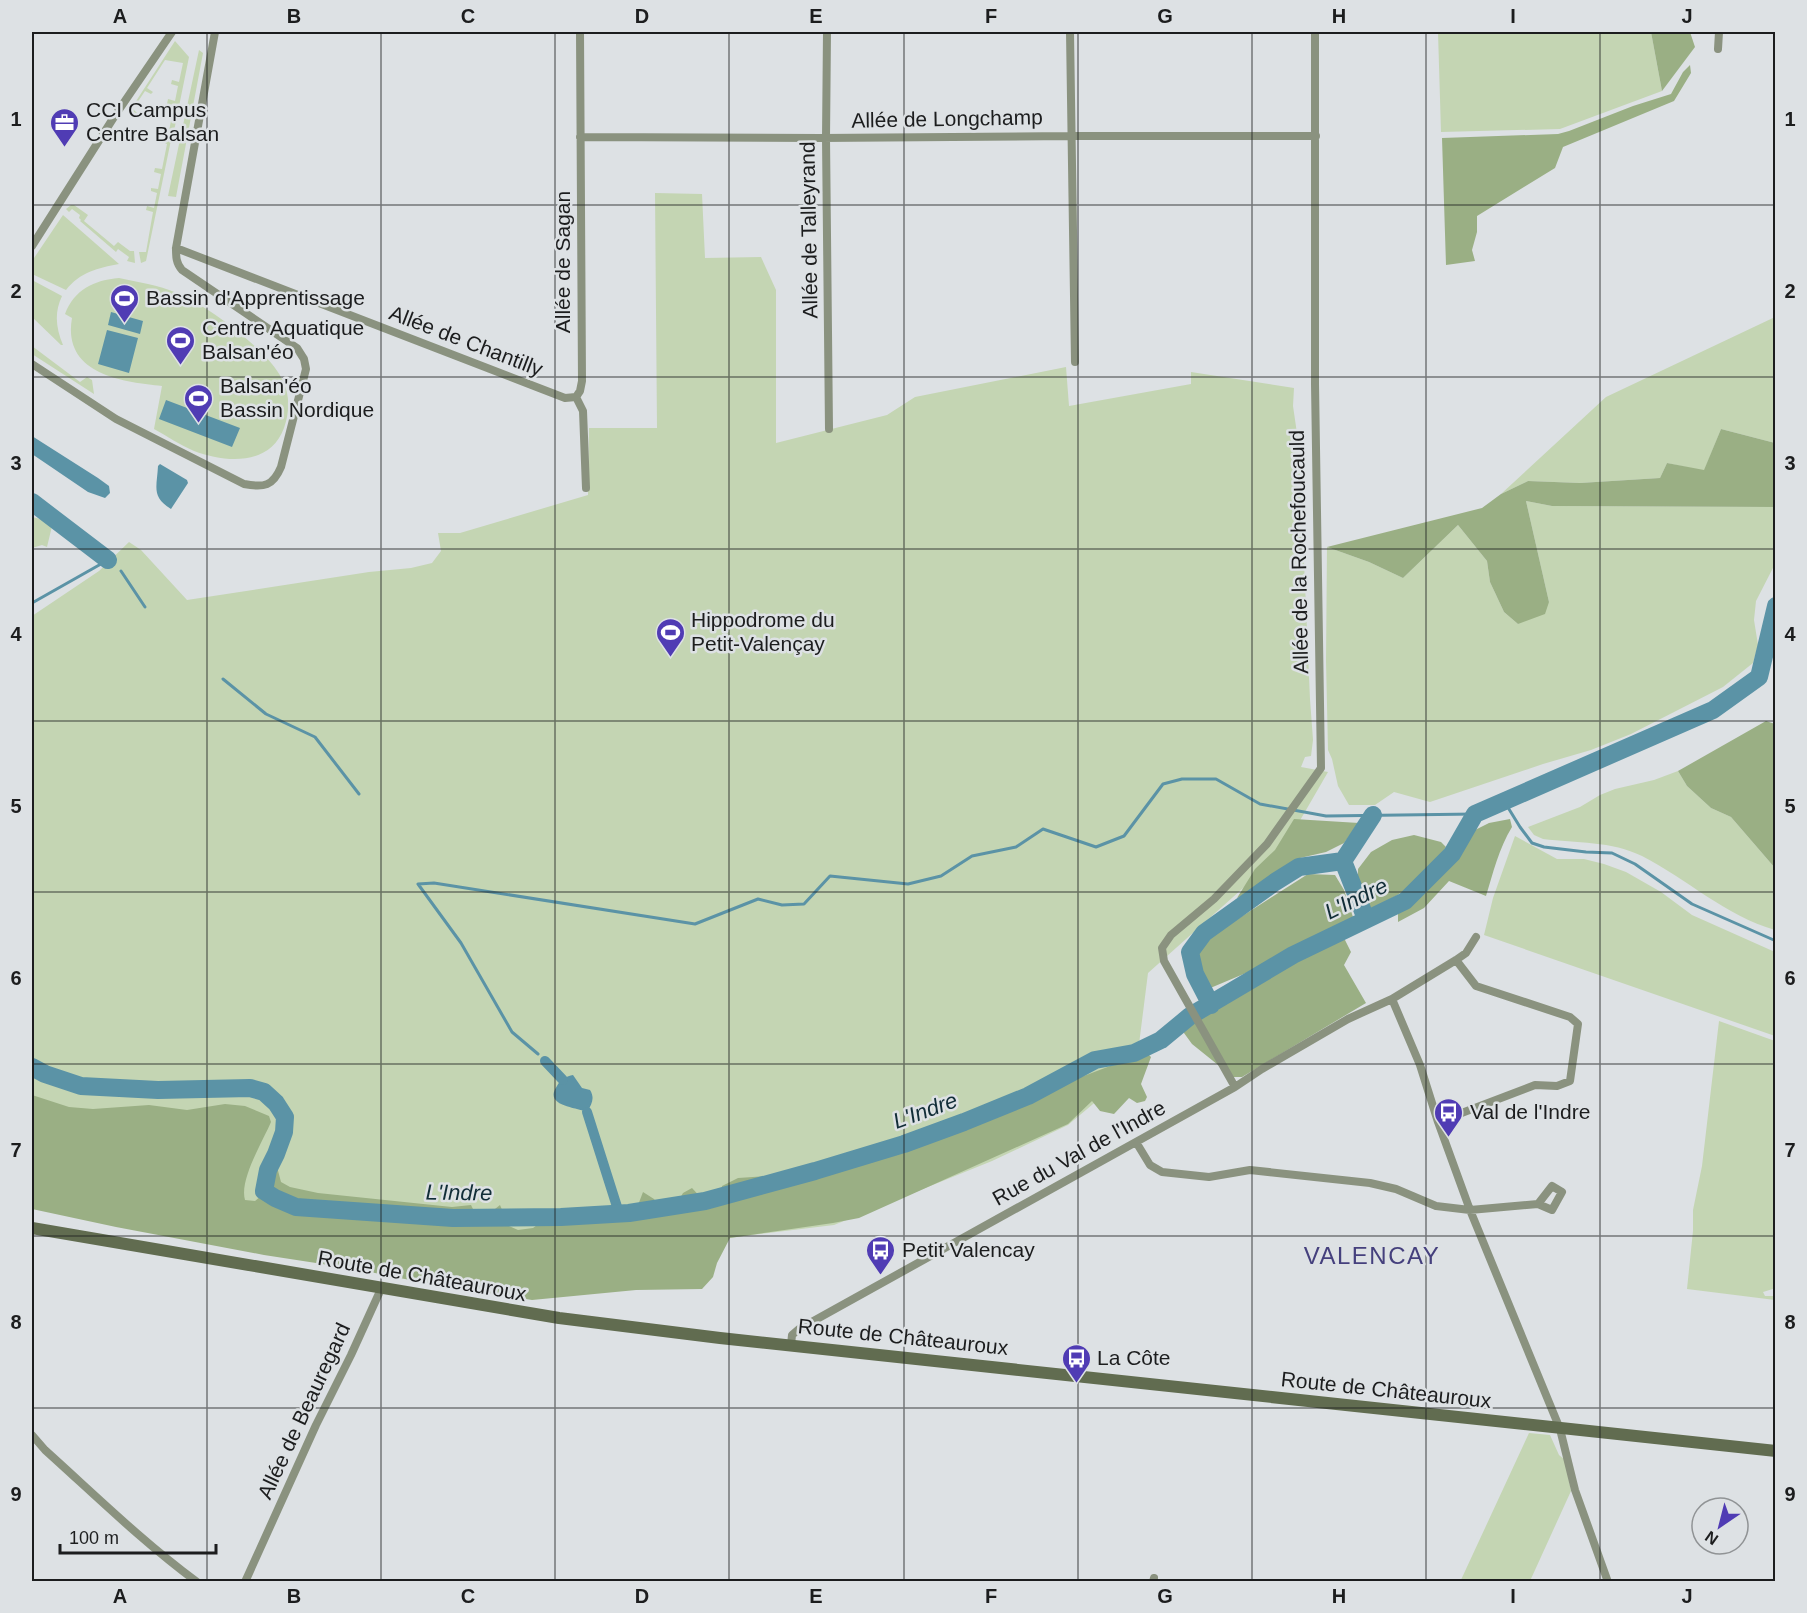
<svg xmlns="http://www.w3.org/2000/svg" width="1807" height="1613" viewBox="0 0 1807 1613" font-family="Arial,sans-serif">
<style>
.green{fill:#c4d5b3}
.forest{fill:#9aaf84}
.water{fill:#5b93a6}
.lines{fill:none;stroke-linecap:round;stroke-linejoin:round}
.stream{stroke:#5b93a6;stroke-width:3}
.canal{stroke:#5b93a6;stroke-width:10}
.river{stroke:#5b93a6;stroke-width:18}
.street{stroke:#8a927f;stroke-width:8}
.secondary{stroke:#616c50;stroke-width:12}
.grid{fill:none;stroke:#1c1d1e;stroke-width:1.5;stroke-opacity:0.55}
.labels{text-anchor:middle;stroke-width:5;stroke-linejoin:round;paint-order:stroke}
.poi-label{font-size:21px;fill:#1c1d1e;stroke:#dde1e4;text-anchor:start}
.street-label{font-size:21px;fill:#1c1d1e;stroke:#dde1e4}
.water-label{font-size:22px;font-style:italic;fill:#112d37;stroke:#dde1e4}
.quarter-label{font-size:24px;letter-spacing:1.5px;fill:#45407d;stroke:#dde1e4}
.neatline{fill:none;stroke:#1c1d1e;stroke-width:2}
.grid-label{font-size:20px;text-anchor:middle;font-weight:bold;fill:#1c1d1e}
</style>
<rect width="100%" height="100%" fill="#dde1e4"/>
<path class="green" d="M1438,32H1651L1662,91L1560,129L1441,132Z
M175,41L189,57L173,136L161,134L162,130L169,131L174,106L167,104L168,99L175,101L178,86L171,84L172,80L179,82L183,63L165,60L147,88L153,92L151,94L145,91L133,109L138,114L136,117L129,112Z
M199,50L203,53L176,197L168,196Z
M161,138L171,140L146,261L141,263L139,252H146L153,212L146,210L147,206L154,208L157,193L151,191V188L158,189L161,174L154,172L155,168L162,169L167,144L160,141Z
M655,193L702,194L705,258L761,257L776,290V443L887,415L915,397L1066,367L1069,406L1191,384V372L1294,388L1293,406L1299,447L1310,699L1313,740L1311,756L1305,757L1301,767L1328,772L1280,855L1148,973L1136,1068L1068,1125L992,1161L834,1225L728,1238H352L32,1194V616L99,571L129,542L141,550L187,600L369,572L411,568L432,563L441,551L438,533H460L588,495L589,428H657Z
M71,205H74L88,215L84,221L114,246L118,242L130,251H134L135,263L127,261L129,257L118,249L116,252L80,221L81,220L79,218L80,215L72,209L69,212L66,209Z
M63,215L119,264C98,268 80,272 66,290L32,274V261Z
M119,278C138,282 158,285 177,293C208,306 267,349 282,379C290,394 290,411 284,428C270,466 226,463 194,451C180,445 167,436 154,429L162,386C122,382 62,374 72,318L65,314C74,290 94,280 119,278Z
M32,280L62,296C54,313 56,328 63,345H61L32,317Z
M1775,317V443L1721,429L1704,471L1667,463L1660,478L1580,483L1528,481L1501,494L1606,397Z
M32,346L80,382L87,377L92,380L94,394L32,354Z
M1526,501L1552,506L1775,507V564L1756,601L1754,620L1758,645L1753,663L1723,687L1631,734L1591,750L1543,764L1430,802L1394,792L1375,805H1349L1338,786L1332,759L1328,750L1326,661L1327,547L1369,562L1403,578L1458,525L1487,561L1490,582L1504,612L1518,624L1549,602Z
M32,517L53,522L47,547L42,545L32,548Z
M1678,771L1687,786L1711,808L1731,817L1775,868V930C1726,916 1687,879 1642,856C1612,841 1576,843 1543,839L1534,835L1528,827L1580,807L1600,795L1615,789L1654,780Z
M1515,836L1557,859H1584L1604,864L1626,872L1661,892L1692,915L1775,952V1036L1484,935L1493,898Z
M1719,1021L1775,1041L1776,1288L1763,1292L1765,1296H1775V1300L1687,1289L1693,1231V1210L1702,1166Z
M1529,1433L1550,1435L1559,1455L1565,1460L1571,1491L1530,1581L1460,1582Z"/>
<path class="forest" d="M1651,32H1690L1695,47L1662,91Z
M1690,65L1691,73L1674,101L1563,147L1555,168L1477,216V232L1472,250L1475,261L1446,265L1442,138L1558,134L1569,131L1633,106L1671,94L1683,72Z
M1721,429L1775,443V507L1552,506L1526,501L1549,602L1545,614L1518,624L1504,612L1490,582L1487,561L1458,525L1403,578L1369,562L1327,547L1482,508L1501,494L1528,481L1580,483L1660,478L1667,463L1704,470Z
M1766,721L1775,724V868L1731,817L1711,808L1687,786L1678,771Z
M1294,819L1359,823L1344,843L1326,852L1300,858L1255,890L1237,898L1255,869L1275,850Z
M1510,819L1512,827C1499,848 1493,873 1486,896L1449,881L1424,908L1398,922V912L1437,878L1475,830L1489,823Z
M1414,835L1441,842L1446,847L1429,873L1396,896L1369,910L1358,888V869L1371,852L1392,840Z
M1308,874L1335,875L1344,890L1353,917L1246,973L1208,989L1199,964L1197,952L1205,940Z
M1337,940H1345L1351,952L1344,965L1366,1003L1242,1077H1233L1192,1044L1184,1033L1183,1024L1208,1011L1239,991Z
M1145,1051L1151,1057L1141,1084L1147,1097L1145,1101L1137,1103L1129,1098L1114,1114L1100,1111L1092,1101L1068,1124L859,1218L833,1223L730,1238L717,1263L713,1277L702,1289L636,1290L532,1300L410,1280L355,1269L264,1255L116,1227L32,1209V1095L69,1107L93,1109L149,1105L187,1110L225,1104L245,1106L269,1116L271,1122C263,1141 239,1180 245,1200L255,1201L267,1191L271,1173L276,1163L281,1182L290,1187L318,1193L452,1207L471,1205L476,1215L490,1213L500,1205L509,1226L518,1230L533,1228L547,1218L621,1216L635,1213L643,1192L654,1199L662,1210L675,1207L683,1193L692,1188L705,1202L720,1199L722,1186L738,1178L766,1176L770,1186L823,1172L870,1157L882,1155L988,1116L1039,1093L1118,1063Z"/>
<path class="water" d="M111,312L143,321L140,334L108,325Z
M107,330L138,338L129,373L98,364Z
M166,400L240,428L232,447L159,419Z
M32,436L98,478L109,486L110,493L105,498L88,492L32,454Z
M160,464L187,480L188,483L171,509C151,497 157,487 158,466Z
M573,1075L582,1088L590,1090C595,1098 592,1104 587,1112C576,1107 543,1106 557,1086C560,1080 567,1076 573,1075Z"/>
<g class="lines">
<path class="stream" d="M121,571L145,607
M32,603L108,560
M223,679L266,714L315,737L359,794
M1504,801L1520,827L1532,843L1544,847L1586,852L1612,853L1635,864L1692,904L1776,941
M418,884L434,883L695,924L758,899L782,905L804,904L830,876L908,884L941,876L972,856L1016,847L1043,829L1096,847L1124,836L1163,784L1182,779H1216L1260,804L1326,816L1475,814
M418,884L461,943L512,1032L538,1054"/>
<path class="canal" d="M545,1061L563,1080
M587,1112L619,1213"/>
<path class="river" d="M32,502L108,560
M1343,861L1366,919
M1211,1005L1195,974L1190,952L1204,933L1275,882L1299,867L1343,861L1373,815
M32,1067L45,1074L81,1086L158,1090L250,1088L264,1092L276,1103L285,1117L284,1132L276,1154L268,1170L264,1191L275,1198L296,1207L453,1218L561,1217L629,1213L705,1201L815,1171L904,1144L964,1122L1028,1096L1095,1060L1134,1053L1161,1040L1190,1016L1293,955L1405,901L1452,854L1475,814L1713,710L1759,677L1776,606"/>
<path class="street" d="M580,32L582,381L580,391L576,397L583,411L586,488
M827,32L826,138L829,429
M1070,32L1075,362
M1718,49L1719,32
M580,137L821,138L1071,136H1316
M32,246L114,117L172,32
M176,248L565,398L576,397
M32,364L116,419L244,484C264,488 273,486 281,467L306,369L304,359L297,348L182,270C176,263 176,257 176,248L215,32
M1392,999L1420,1065L1438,1122L1470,1210L1560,1429L1575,1490L1608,1582
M1235,1087L1164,961L1162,948L1171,935L1214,899L1267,844L1321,768L1315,384V32
M1438,1122L1535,1085L1557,1086L1570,1081L1578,1024L1570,1017L1476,986L1456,960
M1136,1142L1150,1165L1162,1172L1209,1177L1250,1170L1370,1183L1396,1189L1436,1206L1470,1210L1538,1204L1552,1210L1562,1192L1552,1186L1538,1204
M791,1345L792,1335L799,1329L1235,1087L1262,1069L1348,1019L1392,999L1456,960L1466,953L1476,937
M32,1435L45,1450C95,1495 143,1542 197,1582
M245,1582L316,1425L351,1355L381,1289
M1153,1582L1154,1578"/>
<path class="secondary" d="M32,1228L559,1318L720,1338L1776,1451"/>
</g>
<path class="grid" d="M207,32V1582M381,32V1582M555,32V1582M729,32V1582M904,32V1582M1078,32V1582M1252,32V1582M1426,32V1582M1600,32V1582M32,205H1776M32,377H1776M32,549H1776M32,721H1776M32,892H1776M32,1064H1776M32,1236H1776M32,1408H1776"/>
<defs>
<symbol id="office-pin" viewBox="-11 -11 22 30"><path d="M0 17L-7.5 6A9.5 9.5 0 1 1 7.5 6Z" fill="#503cb4" stroke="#dde1e4"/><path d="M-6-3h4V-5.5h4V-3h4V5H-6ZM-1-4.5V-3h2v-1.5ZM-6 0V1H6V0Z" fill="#fff"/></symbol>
<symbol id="stadium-pin" viewBox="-11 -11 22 30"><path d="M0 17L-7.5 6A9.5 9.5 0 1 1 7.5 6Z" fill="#503cb4" stroke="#dde1e4"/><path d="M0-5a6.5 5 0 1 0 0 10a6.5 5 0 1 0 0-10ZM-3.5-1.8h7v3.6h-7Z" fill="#fff"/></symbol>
<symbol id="bus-pin" viewBox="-11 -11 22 30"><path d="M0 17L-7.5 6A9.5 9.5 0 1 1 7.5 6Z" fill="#503cb4" stroke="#dde1e4"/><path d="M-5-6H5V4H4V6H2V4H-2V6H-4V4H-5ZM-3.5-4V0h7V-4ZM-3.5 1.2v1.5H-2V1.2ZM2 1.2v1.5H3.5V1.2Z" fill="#fff"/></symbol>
</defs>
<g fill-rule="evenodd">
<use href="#office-pin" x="48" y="106" width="33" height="45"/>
<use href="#stadium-pin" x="108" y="282" width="33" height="45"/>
<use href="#stadium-pin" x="164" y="324" width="33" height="45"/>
<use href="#stadium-pin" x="182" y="382" width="33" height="45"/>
<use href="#stadium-pin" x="654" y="616" width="33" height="45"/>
<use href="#bus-pin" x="1432" y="1096" width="33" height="45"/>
<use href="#bus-pin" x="864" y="1234" width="33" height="45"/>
<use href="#bus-pin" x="1060" y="1342" width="33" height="45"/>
</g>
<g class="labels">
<g class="poi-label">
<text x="86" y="117">CCI Campus<tspan x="86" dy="24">Centre Balsan</tspan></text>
<text x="146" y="305">Bassin d'Apprentissage</text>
<text x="202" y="335">Centre Aquatique<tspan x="202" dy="24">Balsan'éo</tspan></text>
<text x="220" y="393">Balsan'éo<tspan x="220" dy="24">Bassin Nordique</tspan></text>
<text x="691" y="627">Hippodrome du<tspan x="691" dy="24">Petit-Valençay</tspan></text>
<text x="1470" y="1119">Val de l'Indre</text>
<text x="902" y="1257">Petit Valencay</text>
<text x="1097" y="1365">La Côte</text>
</g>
<g class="street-label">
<text transform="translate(947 119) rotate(-1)" y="7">Allée de Longchamp</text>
<text transform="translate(809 230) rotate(-91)" y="7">Allée de Talleyrand</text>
<text transform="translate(563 262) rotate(-90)" y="7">Allée de Sagan</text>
<text transform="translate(466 341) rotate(21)" y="7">Allée de Chantilly</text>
<text transform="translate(1299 552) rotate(-91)" y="7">Allée de la Rochefoucauld</text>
<text transform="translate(1079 1153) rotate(-29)" y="7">Rue du Val de l'Indre</text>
<text transform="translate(422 1276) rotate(10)" y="7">Route de Châteauroux</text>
<text transform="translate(903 1337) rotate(6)" y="7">Route de Châteauroux</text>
<text transform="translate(1386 1390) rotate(6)" y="7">Route de Châteauroux</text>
<text transform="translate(304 1411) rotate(-65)" y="7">Allée de Beauregard</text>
</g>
<g class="water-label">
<text transform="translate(1356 898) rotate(-26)" y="8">L'Indre</text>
<text transform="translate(925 1110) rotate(-20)" y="8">L'Indre</text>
<text transform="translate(459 1192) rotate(1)" y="8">L'Indre</text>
</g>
<g class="quarter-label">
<text x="1372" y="1264">VALENCAY</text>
</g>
</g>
<rect width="1807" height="1613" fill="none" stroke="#dde1e4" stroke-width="66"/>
<g transform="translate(1720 1526) rotate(215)"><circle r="28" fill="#dde1e4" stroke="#909395" stroke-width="1.5"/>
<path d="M0-4.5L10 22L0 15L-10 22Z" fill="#503cb4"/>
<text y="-9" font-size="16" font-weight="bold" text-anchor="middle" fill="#1c1d1e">N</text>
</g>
<path d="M60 1544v9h156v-9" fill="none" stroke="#1c1d1e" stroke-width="3"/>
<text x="69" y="1544" font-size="18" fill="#1c1d1e" stroke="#dde1e4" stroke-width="4.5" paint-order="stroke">100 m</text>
<rect x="33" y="33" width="1741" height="1547" class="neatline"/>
<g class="grid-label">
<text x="120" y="23">A</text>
<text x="294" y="23">B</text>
<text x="468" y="23">C</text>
<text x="642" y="23">D</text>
<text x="816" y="23">E</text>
<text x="991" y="23">F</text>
<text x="1165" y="23">G</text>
<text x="1339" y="23">H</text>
<text x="1513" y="23">I</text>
<text x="1687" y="23">J</text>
<text x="16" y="126">1</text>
<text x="1790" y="126">1</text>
<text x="16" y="298">2</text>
<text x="1790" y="298">2</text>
<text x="16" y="470">3</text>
<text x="1790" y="470">3</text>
<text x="16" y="641">4</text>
<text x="1790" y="641">4</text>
<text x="16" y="813">5</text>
<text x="1790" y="813">5</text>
<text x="16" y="985">6</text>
<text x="1790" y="985">6</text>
<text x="16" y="1157">7</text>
<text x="1790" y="1157">7</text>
<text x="16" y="1329">8</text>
<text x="1790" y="1329">8</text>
<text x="16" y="1501">9</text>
<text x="1790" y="1501">9</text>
<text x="120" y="1603">A</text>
<text x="294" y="1603">B</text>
<text x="468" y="1603">C</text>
<text x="642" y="1603">D</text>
<text x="816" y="1603">E</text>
<text x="991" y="1603">F</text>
<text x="1165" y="1603">G</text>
<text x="1339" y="1603">H</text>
<text x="1513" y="1603">I</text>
<text x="1687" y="1603">J</text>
</g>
</svg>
